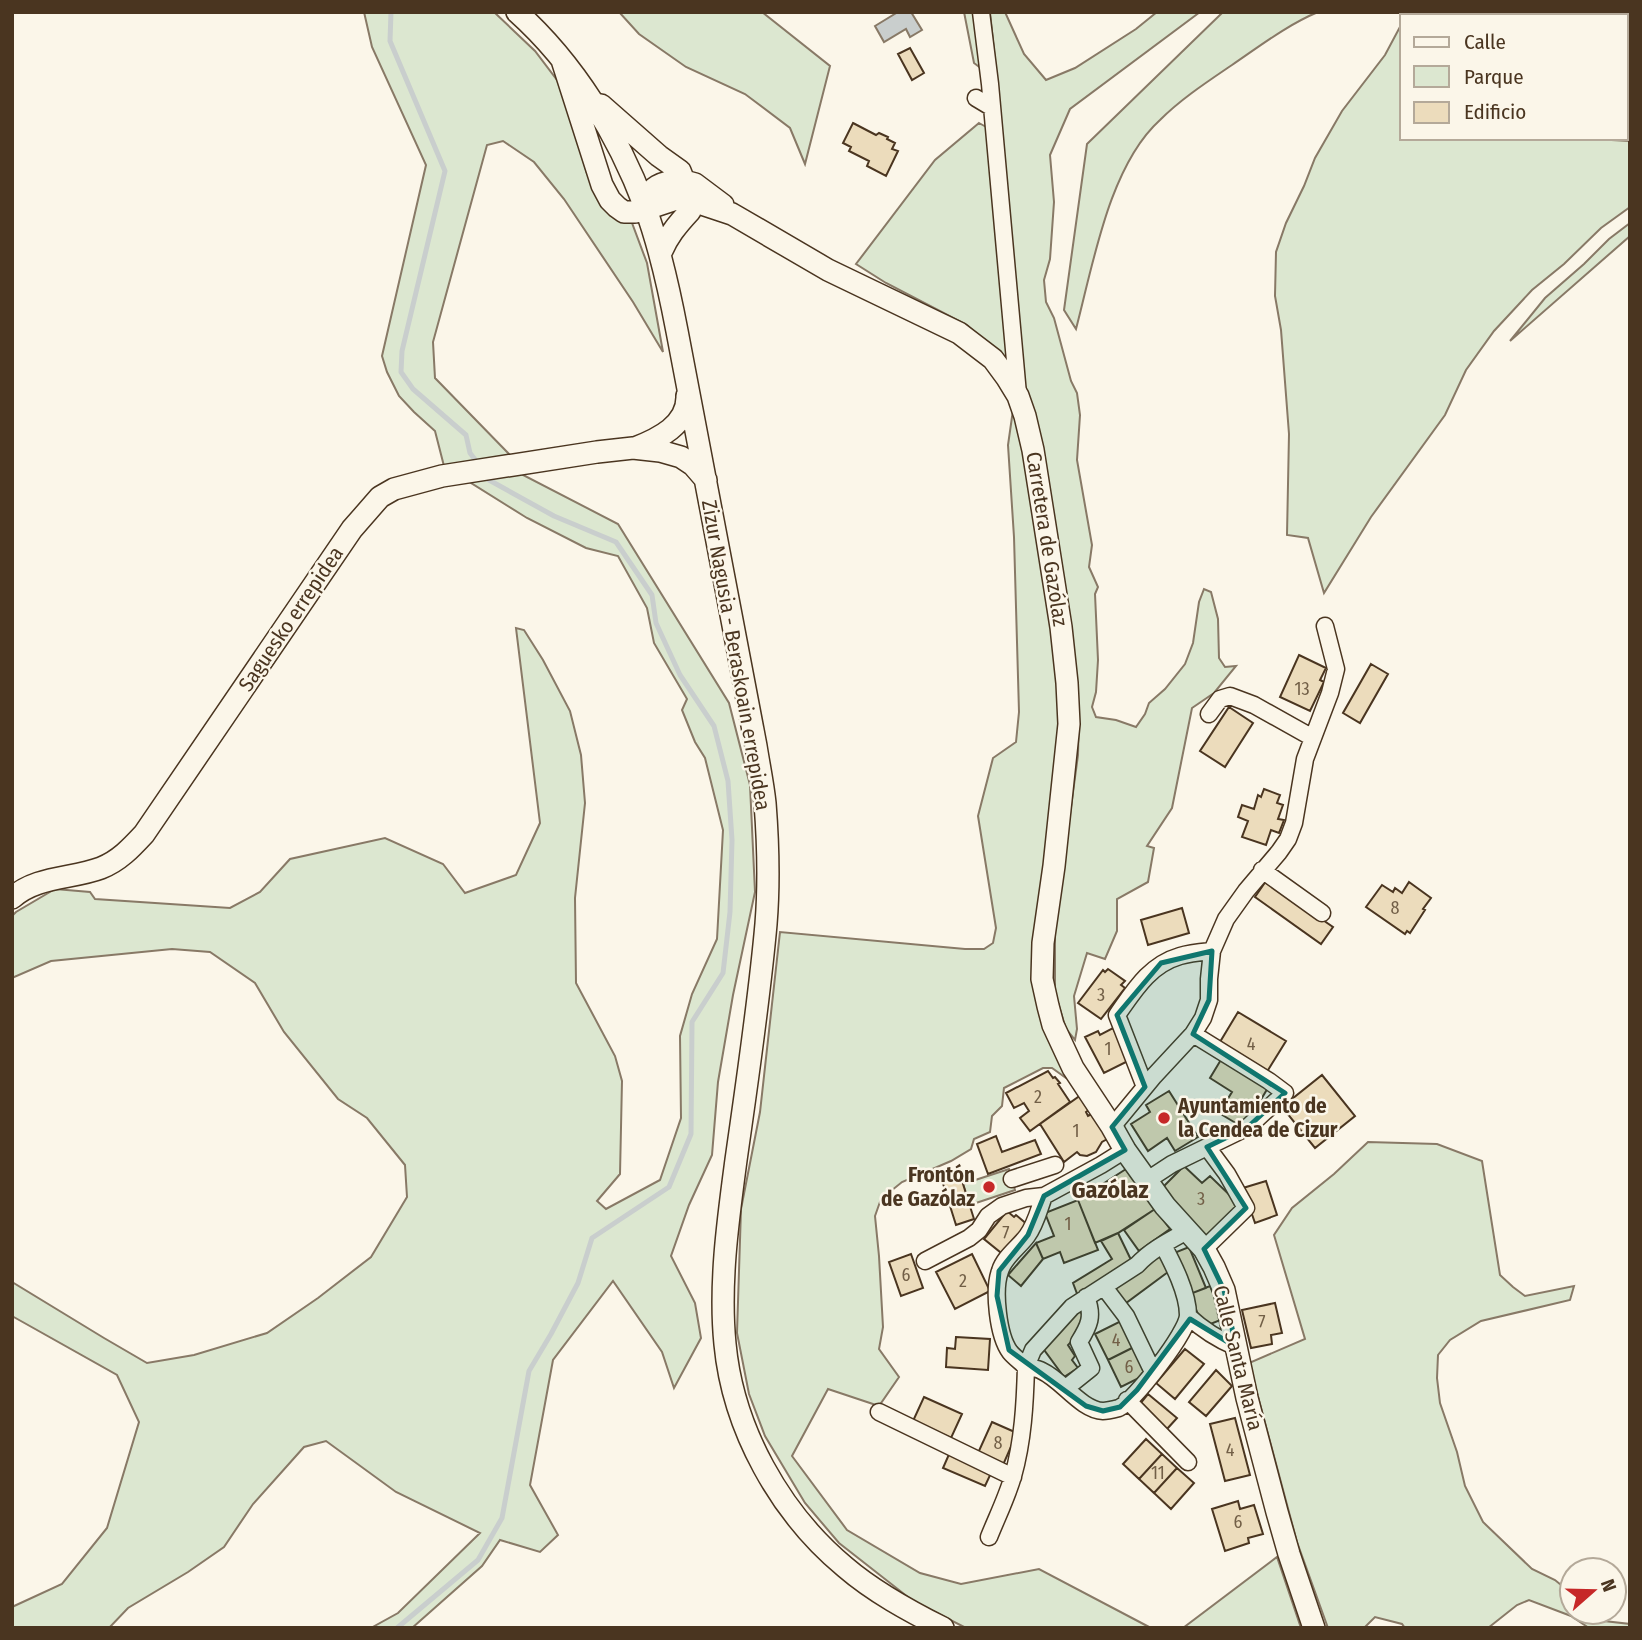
<svg xmlns="http://www.w3.org/2000/svg" width="1642" height="1640" viewBox="0 0 1642 1640" font-family="'Fira Sans Condensed',sans-serif">
<style>
.green{fill:#dce7d0;stroke:#887966;stroke-width:2}
.water{fill:#c9cecd;stroke:#887966;stroke-width:2}
.lines{fill:none;stroke-linecap:round;stroke-linejoin:round}
.stream{stroke:#c9cecd;stroke-width:5}
.building{fill:#ecdcbc;stroke:#4a3520;stroke-width:2}
.street-casing{stroke:#4a3520;stroke-width:19}
.secondary-casing{stroke:#4a3520;stroke-width:24}
.street{stroke:#fbf6e9;stroke-width:16}
.secondary{stroke:#fbf6e9;stroke-width:21}
.marked{fill:#0f766e;fill-opacity:0.2;stroke:#0f766e;stroke-width:5;stroke-linejoin:round}
.poi-dot{fill:#c62828;stroke:#fbf6e9;stroke-width:2.5}
.labels{text-anchor:middle;stroke-width:5;stroke-linejoin:round;paint-order:stroke}
.number-label{font-size:18px;fill:#725f47}
.street-label{font-size:21px;fill:#4a3520;stroke:#fbf6e9}
.poi-label{font-size:21px;font-weight:bold;fill:#4a3520;stroke:#fbf6e9;text-anchor:start}
.quarter-label{font-size:24px;font-weight:bold;fill:#4a3520;stroke:#fbf6e9}
</style>
<rect width="100%" height="100%" fill="#fbf6e9"/>
<path class="green" d="M364,12H494L535,51L560,84L587,173L607,211L632,223L647,263L663,352L633,302L564,199L534,162L503,141L487,145L433,342L435,378L510,455L523,475L618,524L729,703L750,785L755,892L733,995L718,1082L712,1155L689,1205L671,1256L695,1303L701,1338L674,1388L662,1352L613,1281L553,1360L530,1485L558,1535L540,1552L500,1540L482,1566L412,1628H371L398,1613L480,1533L396,1492L326,1441L304,1447L253,1504L224,1547L188,1572L128,1608L109,1628H12V1607L62,1584L107,1528L139,1422L117,1375L12,1316V1282L104,1338L147,1363L194,1355L267,1333L318,1298L371,1257L407,1197L405,1165L367,1118L338,1099L284,1032L255,983L210,952L172,949L51,961L12,978V916L16,912L55,889L90,892L95,899L230,908L260,892L290,859L385,838L443,864L465,893L516,875L540,823L516,628L524,630L543,660L570,711L581,755L585,803L575,898L576,983L615,1056L622,1081L620,1174L597,1201L606,1209L660,1180L681,1118L680,1036L692,994L717,939L723,830L705,758L695,742L682,710L687,699L654,643L647,608L618,556L586,548L527,518L444,466L435,431L414,412L399,396L387,372L382,356L426,165L372,47Z
M619,12H762L830,66L805,164L790,128L745,94L686,67L639,34Z
M964,12H975L982,69L974,63Z
M990,12H1005L1024,54L1046,80L1075,68L1136,29L1157,12H1200L1070,109L1050,155L1054,202L1050,259L1044,280L1046,302L1054,318L1071,381L1077,393L1080,415L1077,460L1092,545L1089,567L1098,587L1095,594L1098,660L1096,692L1092,707L1096,717L1116,720L1136,727L1145,714L1149,703L1165,689L1185,664L1193,643L1199,602L1204,589L1211,592L1218,619L1219,658L1225,667L1236,666L1214,693L1192,708L1172,808L1147,846L1154,848L1148,882L1117,899V931L1105,959L1087,953L1074,996L1077,1029L1075,1040L1066,1029L1055,993V926L1078,755L1079,714L1023,383L1011,249L1001,119Z
M1223,12H1318C1287,25 1260,46 1232,65C1207,82 1181,99 1160,120C1109,166 1093,265 1076,329L1064,310L1087,144Z
M1400,12H1485L1486,16H1402V138H1574L1630,141V207L1601,228L1564,264L1532,290L1494,331L1466,370L1445,415L1371,517L1324,593L1308,538L1287,535L1289,434L1281,330L1275,296L1276,252L1286,223L1304,186L1315,158L1342,111L1385,55L1401,25Z
M979,123L988,128L1009,363L967,325L886,283L856,264L935,160Z
M1630,223V236L1510,341L1545,298L1584,264L1609,239Z
M1013,410L1022,439L1062,698L1037,937L1070,1074L1066,1078L1052,1068H1043L1004,1088L1002,1106L992,1116L990,1132L974,1139L971,1149L951,1161L902,1182L881,1199L875,1216L879,1256L883,1327L879,1349L899,1377L879,1406L828,1389L792,1456L847,1530L920,1573L961,1584L1039,1569L1151,1628H966L913,1601L839,1543L805,1503L765,1436L749,1394L737,1333L741,1209L760,1112L780,932L965,949H984L993,943L996,928L978,816L993,758L1016,742L1019,712L1014,537L1008,445Z
M1368,1142L1437,1144L1482,1161L1500,1275L1513,1287L1525,1296L1574,1286L1570,1300L1481,1321L1450,1340L1438,1355L1437,1378L1440,1403L1457,1452L1465,1486L1483,1522L1532,1569L1555,1580L1572,1594V1612H1594L1604,1621L1630,1624V1628H1589L1571,1616L1529,1600L1517,1605L1488,1628H1405L1402,1624L1375,1617L1364,1628H1328L1297,1542L1249,1363L1305,1339L1274,1235L1292,1208L1334,1174Z
M1009,1169L1015,1190L970,1205L963,1184Z
M1277,1557L1301,1628H1183Z"/>
<path class="water" d="M898,12H911L922,30L910,37L906,29L884,42L875,26Z"/>
<g class="lines">
<path class="stream" d="M391,12L390,41L445,171L402,351L401,372L413,389L466,435L470,453L480,466
M397,1628L478,1560L502,1518L529,1371L551,1334L578,1283L592,1238L669,1187L691,1134L692,1022L723,973L730,912L732,840L728,781L714,726L680,675L656,623L652,595L616,542L554,516L489,480L485,474"/>
</g>
<path class="building" d="M910,48L924,73L912,80L898,54Z
M853,123L876,135L879,133L888,137L887,139L895,143L892,149L898,151L886,176L867,166L869,161L849,151L851,147L843,143Z
M1299,655L1326,668L1320,680L1324,682L1310,711L1280,697Z
M1371,664L1388,674L1360,723L1343,713Z
M1229,707L1253,723L1225,767L1200,751Z
M1264,789L1280,795L1277,803L1283,805L1278,819L1284,820L1279,833L1271,830L1266,845L1242,837L1248,821L1238,817L1242,805L1254,809L1258,795L1261,797Z
M1266,881L1333,927L1321,944L1255,897Z
M1409,882L1431,898L1423,909L1425,910L1410,933L1407,931L1405,934L1366,907L1382,885L1393,892L1395,888L1402,893Z
M1182,908L1189,933L1148,945L1141,920Z
M1108,969L1125,981L1121,985L1125,988L1101,1019L1078,1003L1103,970L1105,972Z
M1238,1012L1286,1041L1265,1075L1217,1047Z
M1113,1028L1130,1060L1104,1073L1085,1037L1098,1031L1100,1035Z
M1222,1058L1269,1086L1244,1128L1219,1113L1232,1092L1210,1078Z
M1048,1071L1053,1078L1055,1077L1060,1083L1058,1084L1070,1102L1030,1131L1020,1118L1029,1111L1024,1103L1014,1108L1006,1093Z
M1322,1075L1355,1116L1315,1148L1282,1107Z
M1169,1091L1198,1137L1175,1151L1167,1138L1148,1151L1131,1124L1150,1112L1146,1105Z
M1081,1095L1090,1109L1086,1112L1088,1116L1094,1113L1111,1137L1102,1142L1096,1152L1087,1156L1080,1155L1077,1152L1064,1162L1040,1124Z
M996,1136L1002,1152L1035,1140L1041,1154L988,1174L977,1144Z
M1184,1166L1202,1183L1210,1176L1242,1207L1210,1240L1160,1190Z
M958,1168L974,1219L956,1225L940,1174Z
M1126,1169L1155,1209L1118,1233L1095,1243L1078,1200Z
M1266,1181L1277,1215L1255,1223L1243,1188Z
M1078,1200L1098,1250L1064,1263L1060,1252L1043,1259L1036,1243L1054,1236L1045,1213Z
M1155,1209L1170,1229L1139,1251L1124,1230Z
M1007,1211L1014,1217L1016,1215L1029,1226L1005,1256L984,1239Z
M1118,1233L1133,1264L1079,1299L1073,1283L1112,1259L1101,1241Z
M1036,1243L1043,1259L1021,1286L1008,1275Z
M1189,1247L1206,1288L1190,1294L1174,1253Z
M911,1254L923,1288L901,1296L889,1262Z
M972,1254L990,1291L955,1309L936,1272Z
M1159,1254L1168,1272L1122,1306L1110,1289Z
M1210,1286L1223,1319L1203,1327L1190,1294Z
M1275,1303L1282,1333L1271,1335L1272,1344L1251,1348L1242,1310Z
M1079,1308L1087,1325L1068,1345L1075,1356L1072,1360L1078,1368L1064,1377L1042,1347Z
M1123,1320L1136,1346L1108,1360L1095,1334Z
M956,1337L990,1339L988,1370L946,1367L947,1348L955,1349Z
M1136,1346L1149,1373L1121,1387L1108,1360Z
M1185,1349L1204,1364L1175,1399L1156,1383Z
M1216,1370L1232,1386L1206,1416L1189,1402Z
M1148,1394L1177,1418L1167,1429L1139,1405Z
M924,1397L962,1414L951,1438L913,1421Z
M1235,1418L1250,1475L1225,1481L1210,1424Z
M992,1422L1017,1433L1003,1465L978,1453Z
M1146,1439L1162,1454L1139,1479L1123,1464Z
M950,1452L992,1471L985,1486L943,1468Z
M1162,1454L1177,1468L1154,1493L1139,1479Z
M1177,1468L1194,1483L1171,1509L1154,1493Z
M1238,1501L1240,1509L1254,1505L1263,1534L1248,1538L1249,1543L1225,1551L1212,1509Z"/>
<g class="lines">
<defs>
<path id="street" d="M981,12L990,84L1018,394
M976,98L991,107
M1209,714L1220,699L1230,696L1254,705L1313,738
M1262,870L1322,913
M1145,1087L1117,1015C1134,991 1149,965 1180,956C1190,953 1202,952 1212,951
M1112,1127L1154,1076L1193,1034L1203,1018L1209,1000V979L1212,951L1226,919L1246,891L1279,852L1288,839L1294,823L1305,759L1330,693L1336,669L1325,626
M1012,1179L1055,1165
M1146,1181L1172,1164L1248,1127L1285,1093L1269,1081L1193,1034
M1163,1245C1173,1264 1188,1293 1188,1315C1188,1332 1134,1401 1119,1408C1115,1409 1107,1411 1103,1411C1081,1410 1062,1380 1042,1371C1037,1368 1031,1368 1026,1367L1033,1350L1072,1307L1137,1265C1151,1250 1169,1241 1187,1231
M1204,1249L1246,1208L1227,1174L1207,1147
M925,1261L969,1238L979,1230L988,1216L1002,1206L1026,1198L1044,1196L1101,1165L1125,1150
M1104,1287L1126,1316L1153,1372
M1188,1316C1203,1330 1217,1339 1236,1347
M1066,1388L1091,1368L1079,1342C1089,1326 1094,1316 1086,1297
M1127,1400L1188,1462
M879,1412L1013,1477
M989,1537C997,1517 1007,1497 1013,1476C1023,1441 1025,1403 1026,1367C1021,1362 1014,1357 1010,1352C998,1336 993,1290 1000,1271C1004,1257 1019,1247 1027,1236C1036,1224 1039,1209 1044,1196"/>
<path id="secondary" d="M517,12C575,64 618,135 645,207C660,247 669,289 677,331L756,746C759,765 763,784 765,803C768,841 769,887 766,924C759,1003 747,1082 736,1160C728,1220 719,1284 725,1344C733,1429 780,1513 845,1567C874,1592 909,1611 943,1628
M562,60L602,185L610,200L617,207L624,212H635L646,209L679,198L690,200L732,214L828,270L959,333L993,359L1007,378L1018,396L1025,416L1033,450L1061,627L1067,683L1069,724L1054,866L1043,943L1042,979L1048,1006L1053,1025L1073,1068L1112,1127L1125,1150L1165,1206L1204,1249L1214,1267L1224,1290L1247,1398L1277,1512L1289,1554L1314,1628
M601,105L659,156L680,171L684,181L695,184L723,205
M646,209C646,186 664,180 684,181L689,193L690,211C677,225 667,237 660,255
M635,448C658,439 688,425 687,396
M12,898C36,876 72,879 101,868C119,861 131,848 144,834L352,529L380,497L394,489L442,476L597,452L633,448L660,451L681,457L693,465L706,480"/>
</defs>
<use href="#street" class="street-casing"/>
<use href="#secondary" class="secondary-casing"/>
<use href="#street" class="street"/>
<use href="#secondary" class="secondary"/>
</g>
<path class="marked" d="M1212,951L1209,1000L1193,1034L1285,1093L1248,1127L1207,1147L1246,1208L1204,1249L1224,1290L1236,1347L1190,1319L1137,1390L1120,1407L1103,1411L1086,1406L1009,1350L997,1296L999,1271L1028,1235L1044,1196L1125,1150L1112,1127L1145,1087L1117,1015L1161,963Z"/>
<g class="poi-dot">
<circle cx="1164" cy="1118" r="7"/>
<circle cx="989" cy="1187" r="7"/>
</g>
<g class="labels">
<g class="number-label">
<text x="1302" y="695">13</text>
<text x="1395" y="914">8</text>
<text x="1101" y="1001">3</text>
<text x="1251" y="1050">4</text>
<text x="1108" y="1055">1</text>
<text x="1038" y="1103">2</text>
<text x="1076" y="1137">1</text>
<text x="1201" y="1205">3</text>
<text x="1068" y="1230">1</text>
<text x="1006" y="1239">7</text>
<text x="906" y="1281">6</text>
<text x="963" y="1287">2</text>
<text x="1262" y="1328">7</text>
<text x="1116" y="1346">4</text>
<text x="1129" y="1373">6</text>
<text x="998" y="1449">8</text>
<text x="1230" y="1456">4</text>
<text x="1158" y="1479">11</text>
<text x="1238" y="1528">6</text>
</g>
<g class="street-label">
<text transform="translate(1047 539) rotate(81)" y="7">Carretera de Gazólaz</text>
<text transform="translate(291 619) rotate(-56)" y="7">Saguesko errepidea</text>
<text transform="translate(736 655) rotate(80)" y="7">Zizur Nagusia - Beraskoain errepidea</text>
<text transform="translate(1238 1358) rotate(76)" y="7">Calle Santa María</text>
</g>
<g class="poi-label">
<text x="1178" y="1113">Ayuntamiento de<tspan x="1178" dy="24">la Cendea de Cizur</tspan></text>
<text x="975" y="1182" text-anchor="end">Frontón<tspan x="975" dy="24">de Gazólaz</tspan></text>
</g>
<g class="quarter-label">
<text x="1110" y="1198">Gazólaz</text>
</g>
</g>
<rect width="1642" height="1640" fill="none" stroke="#4a3520" stroke-width="28"/>
<rect x="1400" y="14" width="228" height="126" fill="#fbf6e9" stroke="#b4a999" stroke-width="2"/>
<rect x="1414" y="37" width="35" height="10" fill="#fbf6e9" stroke="#b4a999" stroke-width="2"/>
<text x="1464" y="49" font-size="21" fill="#4a3520">Calle</text>
<rect x="1414" y="66" width="35" height="21" fill="#dce7d0" stroke="#b4a999" stroke-width="2"/>
<text x="1464" y="84" font-size="21" fill="#4a3520">Parque</text>
<rect x="1414" y="102" width="35" height="21" fill="#ecdcbc" stroke="#b4a999" stroke-width="2"/>
<text x="1464" y="119" font-size="21" fill="#4a3520">Edificio</text>
<g transform="translate(1593 1591) rotate(70)"><circle r="33" fill="#fbf6e9" stroke="#b4a999" stroke-width="2"/>
<path d="M0-5L12 26L0 18L-12 26Z" fill="#c62828"/>
<text y="-10" font-size="19" font-weight="bold" text-anchor="middle" fill="#4a3520">N</text>
</g>
</svg>
